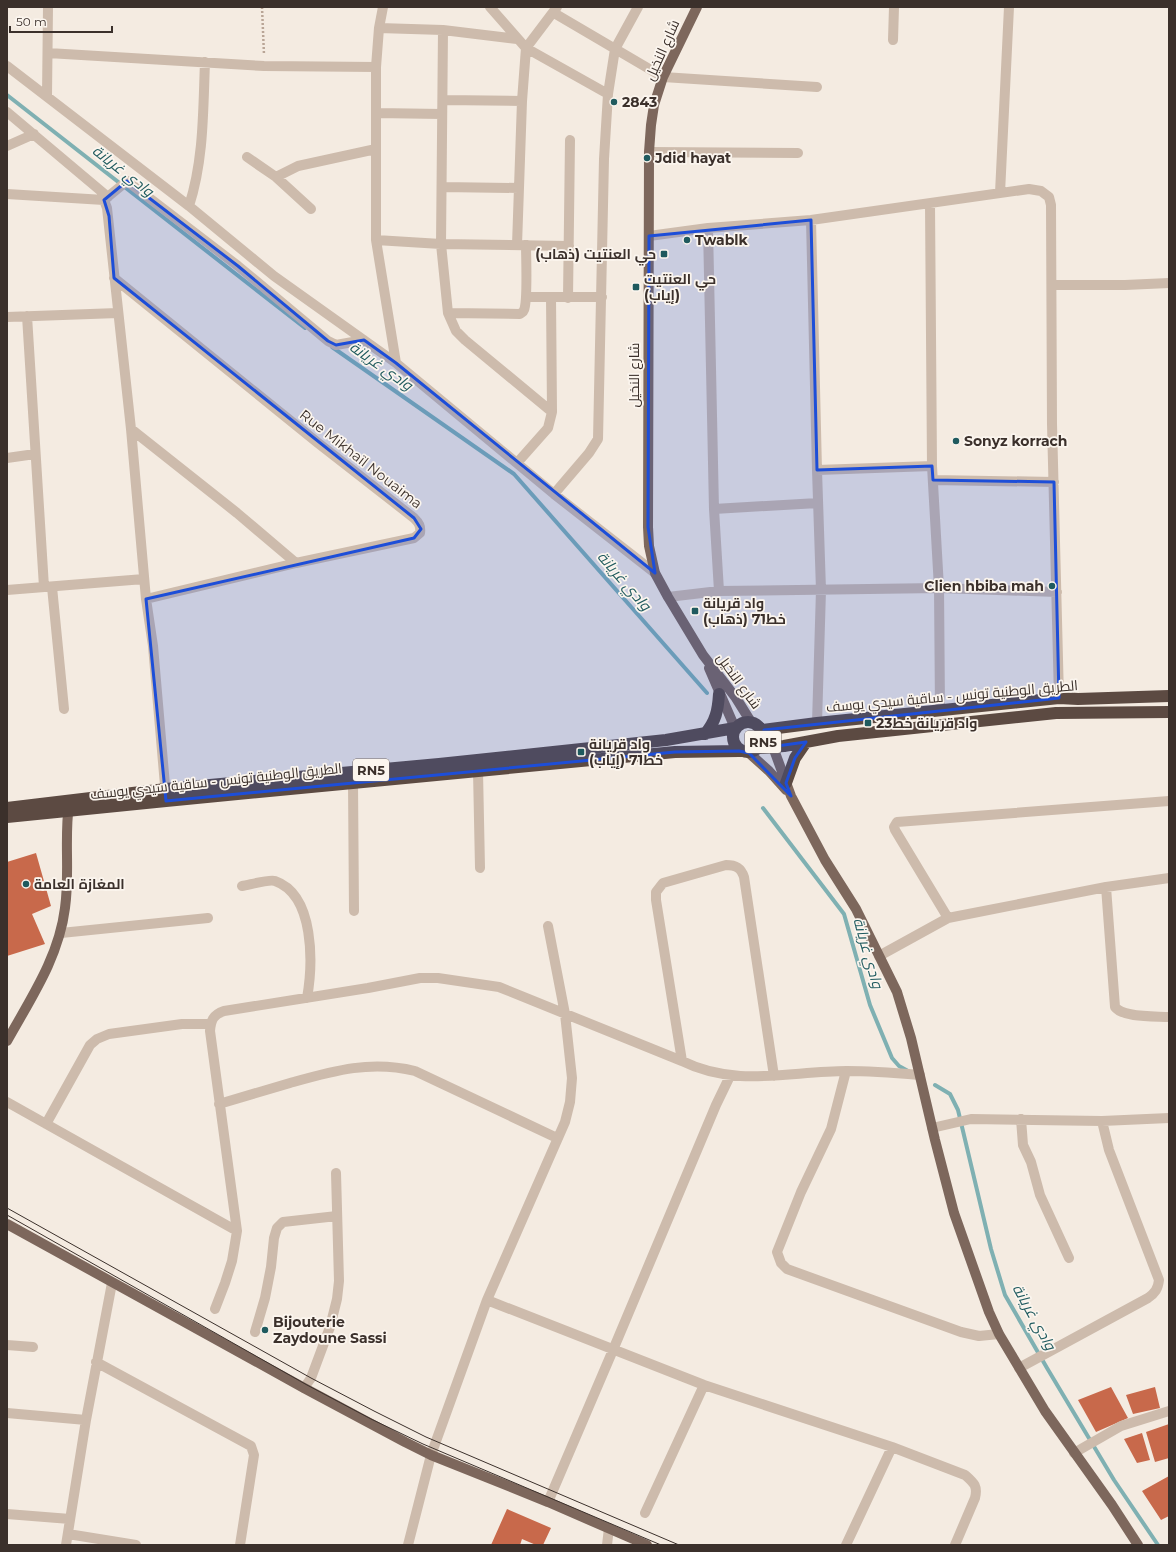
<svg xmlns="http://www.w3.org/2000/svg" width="1176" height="1552" viewBox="0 0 1176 1552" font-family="Montserrat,Cairo,sans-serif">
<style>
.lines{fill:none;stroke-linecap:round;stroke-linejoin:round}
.stream{stroke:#7fb0b2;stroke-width:4}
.building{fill:#c8694b}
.path{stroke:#b9a596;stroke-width:2.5;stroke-dasharray:2 2;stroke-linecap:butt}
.minor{stroke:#cdbbac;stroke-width:10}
.major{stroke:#7d675c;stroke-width:10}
.highway{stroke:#5c4a42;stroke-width:12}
.tram{stroke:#3b302b;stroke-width:1}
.marked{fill:#1d4ed8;fill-opacity:0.2;stroke:#1d4ed8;stroke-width:3;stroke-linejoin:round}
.poi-dot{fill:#1f5a5e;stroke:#fbf5ee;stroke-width:1.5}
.labels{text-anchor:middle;stroke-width:3.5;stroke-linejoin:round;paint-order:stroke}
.shield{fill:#fbf5ee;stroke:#756b66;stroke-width:1}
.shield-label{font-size:13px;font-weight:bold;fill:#3b302b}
.street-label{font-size:14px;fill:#3b302b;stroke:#fbf5ee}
.poi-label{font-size:14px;font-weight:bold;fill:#3b302b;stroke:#fbf5ee;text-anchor:start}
.water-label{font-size:15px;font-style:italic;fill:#1f5a5e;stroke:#fbf5ee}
</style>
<rect width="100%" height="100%" fill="#f4ebe1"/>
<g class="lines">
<path class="stream" d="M7,95L305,328
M332,347L514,474L707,693
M763,808L844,914L870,1005L892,1058L899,1066L908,1071
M935,1085L950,1094L958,1110L991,1249L1005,1295L1047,1368L1114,1480L1158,1545"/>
</g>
<path class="building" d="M36,853L51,906L32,914L45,944L7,956V862Z
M1111,1387L1128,1418L1096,1432L1078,1400Z
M1155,1387L1160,1408L1133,1414L1126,1395Z
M1169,1424V1458L1155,1462L1146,1432Z
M1142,1433L1150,1460L1137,1463L1124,1439Z
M1169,1476V1516L1161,1520L1142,1491Z
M507,1509L551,1528L543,1545H536L522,1539L520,1545H491Z"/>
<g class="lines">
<path class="path" d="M262,7L264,55"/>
<path class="minor" d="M383,7L379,28L376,67V240L396,363L554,494L655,573
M490,7L526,48L608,94
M554,13L663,77L817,87
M379,28L443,30L517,39
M443,30L441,244L448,313L456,331L465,340L552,412
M893,40L894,7
M48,53L264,66L376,67
M7,66L189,206L274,276L396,363
M47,96L48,7
M443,100L522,101
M7,112L108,197
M376,113L442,114
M7,146L34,134
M649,152L798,153
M247,157L276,177L311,209
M276,177L298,166L376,149
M442,187L519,188
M1000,193L1009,7
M7,194L104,200L107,208L131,429L146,599L153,646L166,797
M104,200L127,181L238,266L328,341L336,345L364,340
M930,204L932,466L939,588L940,710
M189,206C204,160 203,110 205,62
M811,220L817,470L821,590L817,723
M708,228L714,509L719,591
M649,236L708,228L811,220L1029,189L1041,191L1049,197L1051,205L1052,424L1059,698
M376,240L441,244L569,246
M517,245L522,101L526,48L557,7
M114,278L318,443L414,518C419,523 421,526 420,533L414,538L296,563L146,599
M1052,285H1125L1169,283
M526,297H602
M568,298L570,140
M448,313L520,314C522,312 523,313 524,310C528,301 526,257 526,245
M27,316L44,587
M7,317L118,313
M131,429L237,513L296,563
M7,458L35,454
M517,463L548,428L552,412L551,297
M817,470L932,466
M933,480L1054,482
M554,494L589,453L598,439L604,159L608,94L615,49L638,7
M714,509L818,503
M52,587L64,709
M7,590L144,579
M668,597L719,591L939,588L1057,592
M478,771L480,868
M353,783L354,911
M242,886C249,885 269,879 275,881C315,895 313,964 307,998
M1106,887L1115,1007C1123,1018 1156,1016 1169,1017
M948,918L895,830L894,827L897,822L1169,801
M61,933L208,918
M879,956L948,918L1106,887L1169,878
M682,1061L656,900V892L663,883L726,865C736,865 741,868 744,877L774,1076
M846,1071L831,1129L801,1192L777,1252L781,1263L787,1269L961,1332L979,1336L999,1334
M7,1102L237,1231
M219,1104C243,1097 267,1090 290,1083C333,1071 370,1060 415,1071L557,1138
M1021,1119L1023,1145L1031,1162L1040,1195L1069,1258
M46,1124L90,1045L97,1039L109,1034L182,1024H210
M932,1128L971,1119L1102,1121L1169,1118
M487,1300L704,1385L892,1447L965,1475C974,1483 978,1486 975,1498L955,1545
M215,1309L225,1283L232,1261L237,1231L210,1031C211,1020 213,1015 224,1011L368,988L420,978H438L499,987L682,1061C736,1088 790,1071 847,1071C871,1071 896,1073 920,1075
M255,1332L265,1298L271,1267L274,1238L277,1228L283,1222L337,1216
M7,1345L33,1347
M96,1362L251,1446L254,1455L240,1545
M1019,1368L1148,1298C1155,1293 1158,1289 1159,1280L1109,1150L1102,1121
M304,1388L311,1378L330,1327L337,1299L339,1281L336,1173
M7,1413L86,1420
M1074,1453L1121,1426L1169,1411
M548,1502L613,1350L716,1105L730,1076
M645,1513L704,1385
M7,1514L70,1519
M68,1534L136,1545
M66,1545L86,1420L112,1283
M408,1545L431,1455L487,1300L565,1122L570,1102L572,1078L565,1014L548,926
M607,1545L609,1528
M846,1545L892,1447"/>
<path class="major" d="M697,7L663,77L654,105L651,125L649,152L648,527L649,546L655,573L668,597L703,655L736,698L751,722
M709,668L735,728
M763,737L773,747L791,796L825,860L856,909L897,992L911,1038L935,1140L954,1213L989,1312L999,1334L1045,1411L1112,1505L1138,1545
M749,753L769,771L786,790
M7,1041C31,998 59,957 65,908C70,873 64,838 69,804
M7,1224L304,1388L405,1442L431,1455L548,1502L647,1545"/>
<path class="highway" d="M733 737a15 15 0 1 1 30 0a15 15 0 1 1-30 0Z
M762,730L817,723L1059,698L1078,699L1169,696
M705,734C716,721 718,710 719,694
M759,748L784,746L838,736L1056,713L1169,712
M786,783L795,758L806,742
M7,808L166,789L439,764L666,740L735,728
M7,817L166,801L675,752L739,751"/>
<path class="tram" d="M7,1208L311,1378L374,1411L426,1437L679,1545
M7,1215L307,1385L371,1419L423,1444L661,1545"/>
</g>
<path class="marked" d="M127,181L238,266L328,341L336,345L364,340L396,363L655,573L648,527L649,236L811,220L817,470L932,466L933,480L1054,482L1059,698L764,730L762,748L806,742L795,758L786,783L791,796L749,753L739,751L675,752L166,801L146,599L414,538L421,529L414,518L114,278L109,216L104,200Z"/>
<g class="poi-dot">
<circle cx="614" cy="102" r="4"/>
<circle cx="647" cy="158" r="4"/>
<circle cx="687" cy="240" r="4"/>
<rect x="660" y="250" width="8" height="8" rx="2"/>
<rect x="632" y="283" width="8" height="8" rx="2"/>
<circle cx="956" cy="441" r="4"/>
<circle cx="1052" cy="586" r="4"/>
<rect x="691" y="607" width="8" height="8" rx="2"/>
<rect x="864" y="719" width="8" height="8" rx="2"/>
<rect x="577" y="748" width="8" height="8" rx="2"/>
<circle cx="26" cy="884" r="4"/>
<circle cx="265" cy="1330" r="4"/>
</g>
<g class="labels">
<g class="shield">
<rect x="745" y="731" width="36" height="22" rx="3"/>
<rect x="353" y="759" width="36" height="22" rx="3"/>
</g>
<g class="shield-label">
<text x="763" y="747">RN5</text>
<text x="371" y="775">RN5</text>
</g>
<g class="street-label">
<text transform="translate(662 50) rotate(-66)" y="5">شارع النخيل</text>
<text transform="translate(634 375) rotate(-90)" y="5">شارع النخيل</text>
<text transform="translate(361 459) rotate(38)" y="5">Rue Mikhaïl Nouaima</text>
<text transform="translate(739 681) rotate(54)" y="5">شارع النخيل</text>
<text transform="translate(952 696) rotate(-5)" y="5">الطريق الوطنية تونس - ساقية سيدي يوسف</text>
<text transform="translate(216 781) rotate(-6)" y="5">الطريق الوطنية تونس - ساقية سيدي يوسف</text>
</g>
<g class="poi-label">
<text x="622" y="107">2843</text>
<text x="655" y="163">Jdid hayat</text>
<text x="695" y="245">Twablk</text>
<text x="656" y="259" text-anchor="end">حي العنتيت (ذهاب)</text>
<text x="644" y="284">حي العنتيت<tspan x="644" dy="16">(إياب)</tspan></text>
<text x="964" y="446">Sonyz korrach</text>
<text x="1044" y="591" text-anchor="end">Clien hbiba mah</text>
<text x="703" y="608">واد قريانة<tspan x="703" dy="16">خط71 (ذهاب)</tspan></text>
<text x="876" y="728">واد قريانة خط23</text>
<text x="589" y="749">واد قريانة<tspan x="589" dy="16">خط71 (إياب)</tspan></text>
<text x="34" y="889">المغازة العامة</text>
<text x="273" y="1327">Bijouterie<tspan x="273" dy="16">Zaydoune Sassi</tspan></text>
</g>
<g class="water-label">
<text transform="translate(123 171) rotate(38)" y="5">وادي غريانة</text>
<text transform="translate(381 366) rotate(35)" y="5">وادي غريانة</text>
<text transform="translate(624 581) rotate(49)" y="5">وادي غريانة</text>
<text transform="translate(868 953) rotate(74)" y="5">وادي غريانة</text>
<text transform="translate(1034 1317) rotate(61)" y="5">وادي غريانة</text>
</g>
</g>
<rect width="1176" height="1552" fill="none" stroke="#3b302b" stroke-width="16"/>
<path d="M10 26v6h102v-6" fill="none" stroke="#3b302b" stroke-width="2"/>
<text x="16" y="26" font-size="12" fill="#3b302b" stroke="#fbf5ee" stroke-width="3" paint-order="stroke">50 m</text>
</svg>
